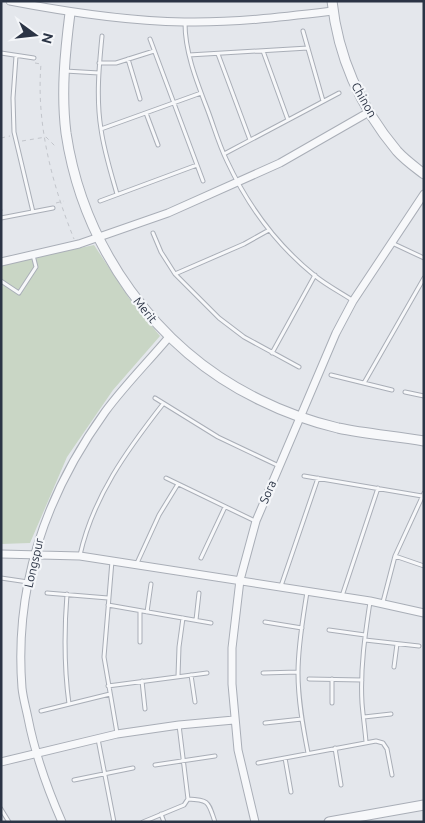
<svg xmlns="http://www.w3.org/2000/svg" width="425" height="823" viewBox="0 0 425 823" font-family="Ubuntu,sans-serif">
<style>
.green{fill:#c9d6c5}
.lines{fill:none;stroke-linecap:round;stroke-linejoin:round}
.service-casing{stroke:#a9aeb7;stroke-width:5}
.minor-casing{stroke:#a9aeb7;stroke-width:9}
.tertiary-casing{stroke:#a9aeb7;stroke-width:11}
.path{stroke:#c2c5cb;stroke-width:1;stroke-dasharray:4 4;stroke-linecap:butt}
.service{stroke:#f7f8fa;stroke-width:3}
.minor{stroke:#f7f8fa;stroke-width:7}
.tertiary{stroke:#f7f8fa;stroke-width:9}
.labels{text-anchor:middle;stroke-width:4.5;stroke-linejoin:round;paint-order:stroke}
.street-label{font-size:12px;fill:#2b3445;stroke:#f4f6f9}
</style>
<rect width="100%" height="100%" fill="#e4e7ec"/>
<path class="green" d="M94,245L129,298L160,336L113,390L67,457L30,543L1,544V265Z"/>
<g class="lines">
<defs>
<path id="service" d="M185,23C185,53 197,82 208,111C214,127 219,145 227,161C247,204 277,245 314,275C326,285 340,292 352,300
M303,31L323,101
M102,36C99,67 96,98 101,129C104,151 111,173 117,194
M150,39L203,181
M263,51L288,120
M1,53L34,58
M218,54L250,140
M189,55L308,48
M16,56L13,98L14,132L33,212
M128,59L140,99
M99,63H116L154,51
M65,71L99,73
M146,113L158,145
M101,129L201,93
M224,154L339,93
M100,201L197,165
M1,218L53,208
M153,233L161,252L175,274L219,318L244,337L299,367
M392,243L424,258
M175,274L244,244L269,230
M1,281L19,293L36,267L33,255
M272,353L315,275
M331,375L392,390
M364,383L424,278
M405,392L424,396
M155,398L218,437L279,466
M304,476L422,496
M166,478L255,521
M80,555C93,497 127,450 163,404
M395,556L424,566
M201,558L225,507
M112,561L104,657L117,733
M137,563L159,515L178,484
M1,578L28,582
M281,586L318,478
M307,592C303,618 298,645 298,673C298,700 303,727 308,753
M47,593L108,598
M67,594C64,632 64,667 69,704
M342,596L378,488
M383,602L395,556L424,493
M108,605L211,623
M147,612L151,584
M196,620L199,593
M265,622L302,628
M329,630L365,635
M365,640L419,646
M140,642V611
M394,667L397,644
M263,673L298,672
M191,675L195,702
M178,676L179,647L183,618
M309,679L362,680
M142,681L145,709
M108,686L207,673
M332,703V679
M41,711L110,694
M364,717L391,714
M265,723L302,719
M98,739L114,822
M366,742C365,729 363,716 362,703C360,669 365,635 370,602
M335,748L341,785
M285,758L291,792
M258,763L376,741L383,743L387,749L392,775
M155,765L215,756
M74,780L133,768
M188,799C210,800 208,802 215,822
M1,809L9,822
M161,814L164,822
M143,822L184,805L188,799L179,725"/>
<path id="minor" d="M10,1C67,12 125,21 184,22C234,23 283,17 333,11
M1,262L79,244L168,213L280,163L369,112
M1,554L80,556L370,601L424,613
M1,762L117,734L179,725L234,720
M62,822C47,788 35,754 28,718C26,708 23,698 22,688C14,586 46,494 105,412C124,386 148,362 169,337
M255,822L238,750L232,684V648L240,580L256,521L336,333L353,301L424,194"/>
<path id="tertiary" d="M332,1C338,57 361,108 397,151C405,160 415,167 424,174
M70,13C65,52 61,93 66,133C83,247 156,350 260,400C282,411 313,422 338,428C366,434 395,436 424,441
M329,822L424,805"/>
</defs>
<use href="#service" class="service-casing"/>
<use href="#minor" class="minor-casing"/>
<use href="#tertiary" class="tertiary-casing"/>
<path class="path" d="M35,63L41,64C36,124 52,184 74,239
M1,138L10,136
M22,141L46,137L57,148
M56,203L64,201
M1,207L3,213"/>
<use href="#service" class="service"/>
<use href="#minor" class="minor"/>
<use href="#tertiary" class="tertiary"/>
</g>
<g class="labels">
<g class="street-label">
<text transform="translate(364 100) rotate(60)" y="4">Chinon</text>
<text transform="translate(145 310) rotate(51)" y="4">Merit</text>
<text transform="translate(268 492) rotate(-67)" y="4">Sora</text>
<text transform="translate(34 563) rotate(-77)" y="4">Longspur</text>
</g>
</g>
<rect width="425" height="823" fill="none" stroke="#2b3445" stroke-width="5"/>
<g transform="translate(35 35) rotate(105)" stroke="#f4f6f9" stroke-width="4" paint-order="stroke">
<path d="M0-4L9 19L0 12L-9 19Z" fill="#2b3445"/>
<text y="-8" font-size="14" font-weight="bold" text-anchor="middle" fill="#2b3445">N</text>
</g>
</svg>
